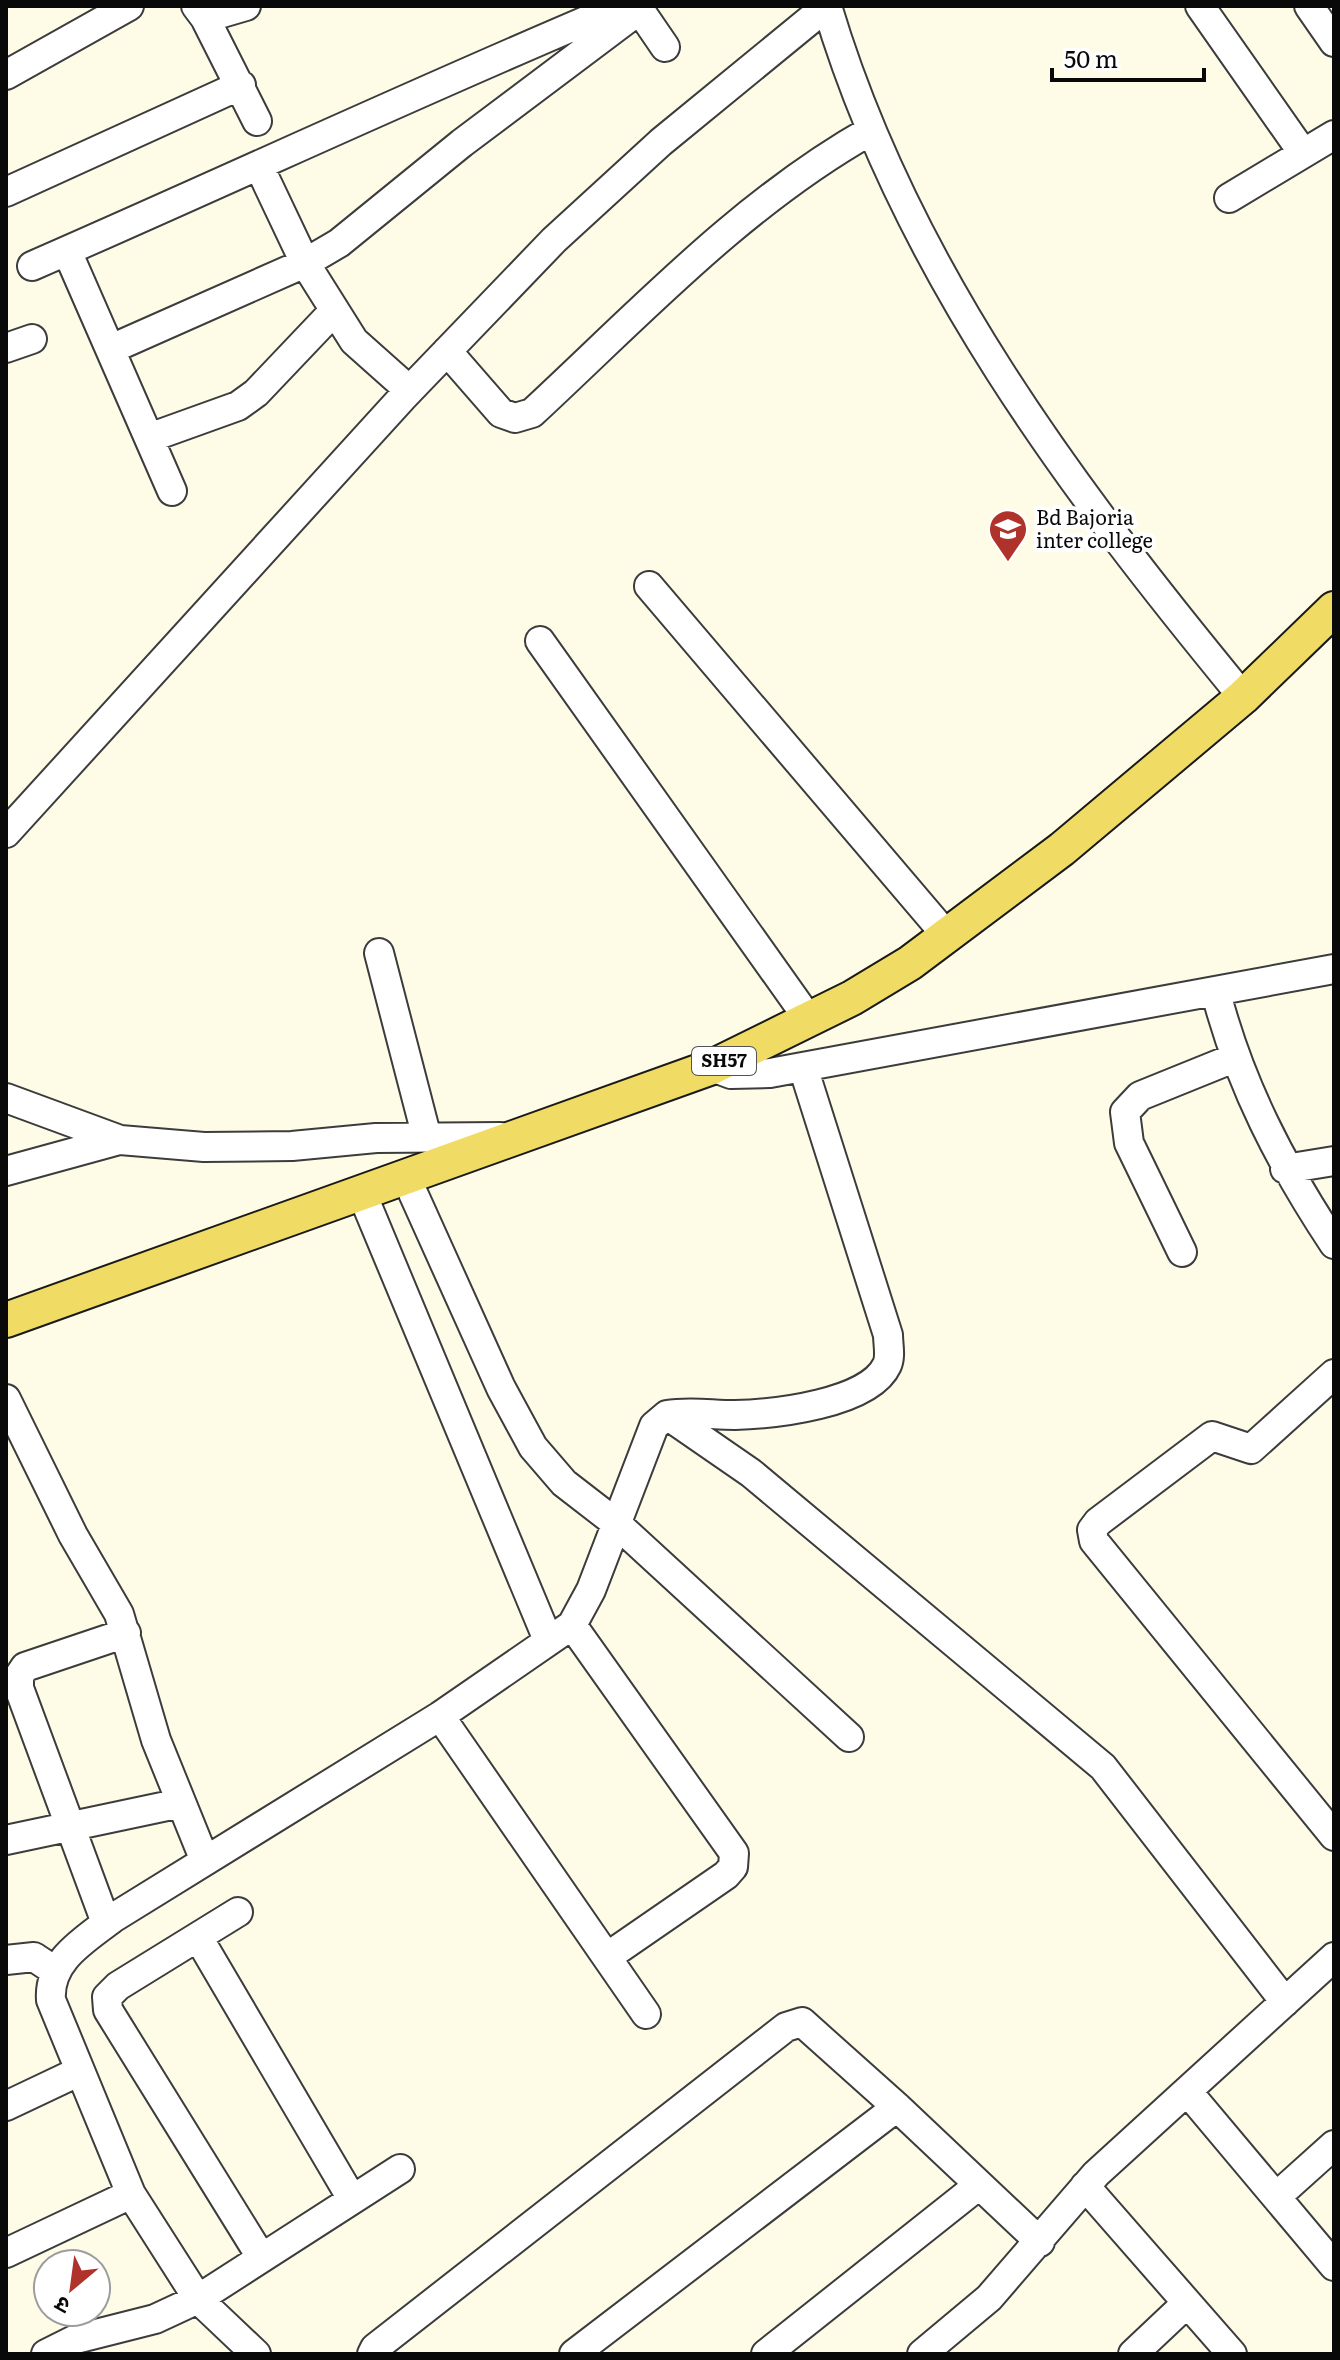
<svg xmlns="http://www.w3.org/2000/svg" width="1340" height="2360" viewBox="0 0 1340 2360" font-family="Literata,'Noto Sans Devanagari',serif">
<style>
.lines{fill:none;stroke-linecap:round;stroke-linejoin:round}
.minor-casing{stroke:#3c3c3c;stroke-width:32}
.major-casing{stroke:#1a1a1a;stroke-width:38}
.minor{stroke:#fff;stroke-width:28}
.major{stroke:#f0dc65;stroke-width:34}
.labels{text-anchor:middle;stroke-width:8;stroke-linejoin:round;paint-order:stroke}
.shield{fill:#fff;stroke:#535353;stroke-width:2}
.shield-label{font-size:18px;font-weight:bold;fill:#090909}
.poi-label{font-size:20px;fill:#090909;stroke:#fff;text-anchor:start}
</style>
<rect width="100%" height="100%" fill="#fefce7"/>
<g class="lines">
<defs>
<path id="minor" d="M196,6L205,18L246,6
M637,6L665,47
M827,6C905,268 1071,488 1243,697
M1200,6L1303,153
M1309,6L1334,42
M205,18L257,121
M6,75L129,6
M259,166L305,263L354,341L409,390
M6,192L241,85
M1229,198L1334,135
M67,251L172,491
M32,266C229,180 423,89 621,6
M6,348L32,339
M111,349L305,263L339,243L462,143L639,10
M447,351L501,413L515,418L532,413C640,313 741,204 870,131
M149,438L238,406L256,393L334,311
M649,586L947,936
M540,641L810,1021
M6,833L403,397L554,240L661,142L827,6
M379,953L427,1138
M1216,993C1240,1085 1281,1164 1334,1244
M712,1067L731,1074L770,1073L1334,969
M6,1098L120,1140L204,1147L292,1146L376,1138L501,1137
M1285,1169L1334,1161
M6,1171L119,1140
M413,1193L501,1388L533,1447L564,1483L617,1524L849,1737
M368,1208L548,1640
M1182,1252L1129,1143L1125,1112L1140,1096L1234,1058
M1334,1374L1251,1449L1212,1436L1098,1522L1092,1530L1094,1541L1334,1836
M6,1399L73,1535L119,1614L156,1740L205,1861
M667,1415L751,1473L1103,1767L1285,2002
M572,1625L734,1853L733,1867L726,1875L607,1957
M440,1716L646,2014
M6,1840L181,1803
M238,1912L118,1986L107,1997L108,2010L261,2257
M106,1923L19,1688V1676L25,1667L126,1633
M198,1937L352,2199
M6,1960L34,1957L55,1971
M1187,2091L1334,2266
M6,2106L80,2071
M1085,2186L1232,2354
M1276,2197L1334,2145
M6,2253L131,2194
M46,2354L76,2339L155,2319L198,2299L400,2169
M256,2354L198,2299L131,2194L51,2000C48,1960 85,1940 113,1918L440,1716L572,1625L591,1590L654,1426L667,1415C689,1411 712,1415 735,1415C774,1414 869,1404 887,1365C891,1356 888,1344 888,1335L803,1067
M372,2354L375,2348L786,2027L802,2022L897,2107L1040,2242
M574,2354L897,2107
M766,2354L979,2185
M922,2354L989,2298L1096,2174L1334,1957
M1133,2354L1187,2303"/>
<path id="major" d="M6,1320L712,1067L852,998L910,963L1062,849L1243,697L1334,609"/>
</defs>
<use href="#minor" class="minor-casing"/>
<use href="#major" class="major-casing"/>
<use href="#minor" class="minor"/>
<use href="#major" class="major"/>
</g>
<defs>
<symbol id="school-pin" viewBox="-11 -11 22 30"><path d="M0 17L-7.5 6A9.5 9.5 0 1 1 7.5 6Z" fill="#af332b" stroke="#fff"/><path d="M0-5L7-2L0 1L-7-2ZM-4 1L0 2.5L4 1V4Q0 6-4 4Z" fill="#fff"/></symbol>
</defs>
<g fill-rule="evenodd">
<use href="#school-pin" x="986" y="507" width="44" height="60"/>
</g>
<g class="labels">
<rect class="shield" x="692" y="1047" width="64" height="28" rx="6"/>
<g class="shield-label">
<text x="724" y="1067">SH57</text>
</g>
<g class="poi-label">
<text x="1036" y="525">Bd Bajoria<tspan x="1036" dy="23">inter college</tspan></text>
</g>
</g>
<rect width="1340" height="2360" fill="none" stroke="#090909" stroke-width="16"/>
<g transform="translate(72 2288) rotate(209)"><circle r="38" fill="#ffffff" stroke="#9d9d9d" stroke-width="2"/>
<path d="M0-6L14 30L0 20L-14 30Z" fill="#af332b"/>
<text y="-12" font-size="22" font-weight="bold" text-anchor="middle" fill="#090909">उ</text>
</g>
<path d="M1052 68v12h152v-12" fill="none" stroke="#090909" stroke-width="4"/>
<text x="1064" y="68" font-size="24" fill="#090909" stroke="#ffffff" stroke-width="6" paint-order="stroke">50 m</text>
</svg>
